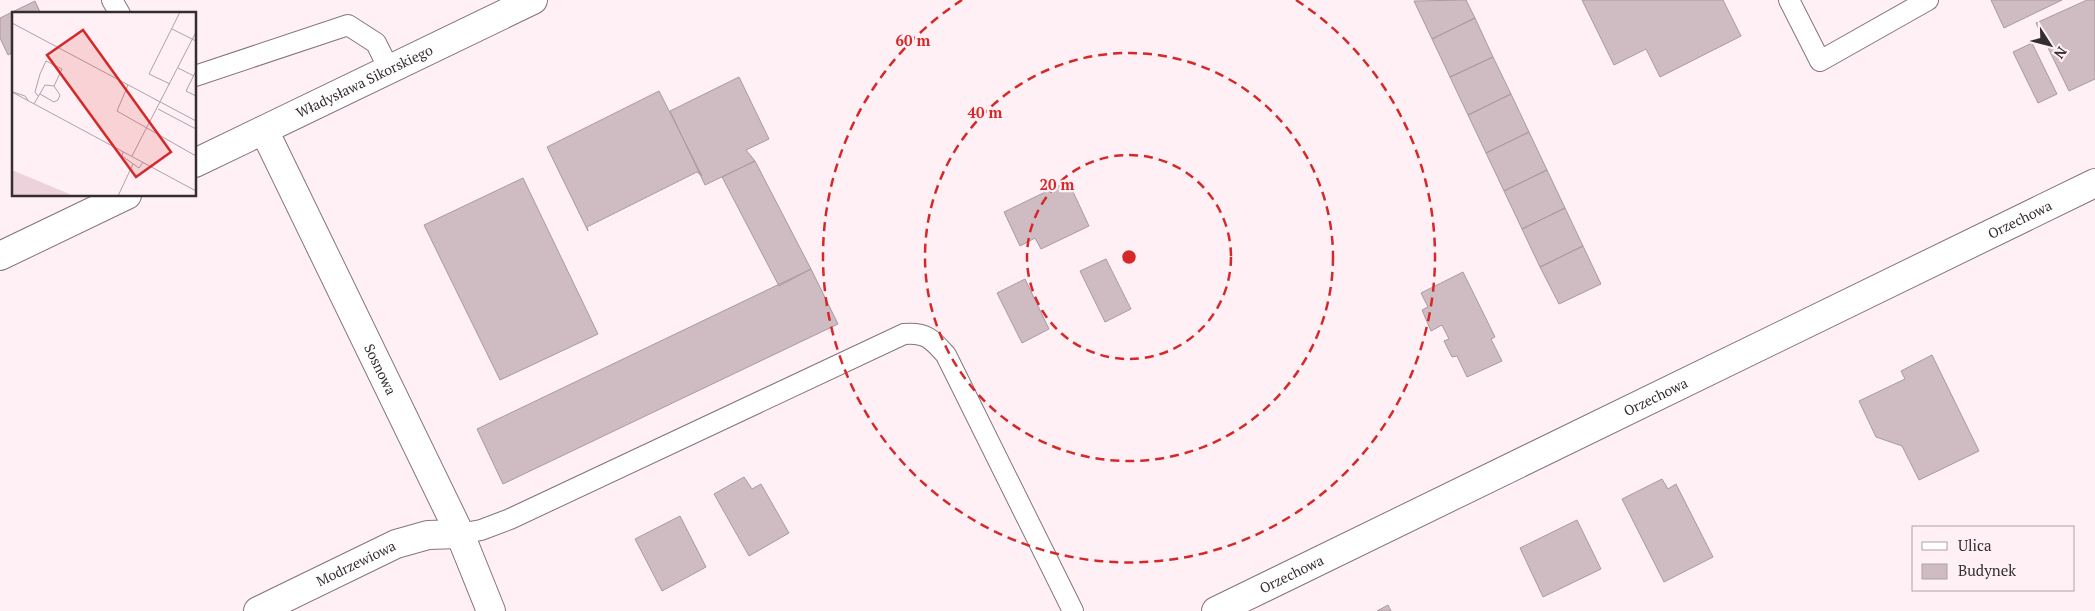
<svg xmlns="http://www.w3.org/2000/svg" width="2095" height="611" viewBox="0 0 2095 611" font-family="'PT Serif',serif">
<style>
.building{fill:#cebcc2;stroke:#aa999f}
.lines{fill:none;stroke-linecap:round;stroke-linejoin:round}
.service-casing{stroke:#85757b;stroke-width:22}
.minor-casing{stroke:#85757b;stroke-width:30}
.secondary-casing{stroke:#85757b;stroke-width:30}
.service{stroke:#fff;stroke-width:20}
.minor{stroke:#fff;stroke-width:28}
.secondary{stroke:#fff;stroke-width:28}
.ring{fill:none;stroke:#d62828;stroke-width:2.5;stroke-dasharray:9 6}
.labels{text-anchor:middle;stroke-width:4.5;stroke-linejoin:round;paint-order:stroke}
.street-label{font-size:14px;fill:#352e30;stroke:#fff0f5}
.inset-road{fill:none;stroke:#aea2a6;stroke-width:1}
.view{fill:#d62828;fill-opacity:0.15;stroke:#d62828;stroke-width:2.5}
.inset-edge{fill:none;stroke:#352e30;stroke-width:2.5}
.centre{fill:#d62828;stroke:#fff0f5;stroke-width:2.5}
.ring-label{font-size:15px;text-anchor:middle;font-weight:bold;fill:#d62828;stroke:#fff0f5;stroke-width:4.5;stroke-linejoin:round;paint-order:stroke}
</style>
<rect width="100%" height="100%" fill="#fff0f5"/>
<path class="building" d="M1466,0L1475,18L1432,39L1414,1Z
M1582,0H1723L1741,36L1660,77L1646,49L1614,65Z
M1991,0H2062L2004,28Z
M2087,0H2095V79L2069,91L2036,23Z
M35,1L41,14H14V52L8,55L0,38V18Z
M1475,18L1493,57L1450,77L1432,39Z
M2032,43L2057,94L2038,103L2013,52Z
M1493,57L1511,94L1468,115L1450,77Z
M739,77L769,139L746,150L755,161L705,185L670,111Z
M659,91L702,176L697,172L587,227L588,231L547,147Z
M1511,94L1529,132L1486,153L1468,115Z
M1529,132L1547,170L1504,191L1486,153Z
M755,161L811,269L779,286L722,177Z
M1547,170L1565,208L1522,229L1504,191Z
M523,178L598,334L500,380L424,225Z
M1068,181L1089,226L1041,249L1035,238L1020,246L1004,212Z
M1565,208L1583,246L1540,267L1522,229Z
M1583,246L1601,284L1559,304L1540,267Z
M1106,259L1131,309L1105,322L1080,271Z
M811,269L838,324L503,484L477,429Z
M1463,272L1495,337L1491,339L1502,361L1467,377L1457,356L1452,357L1444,341L1449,339L1442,325L1431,331L1422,310L1428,307L1421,293Z
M1025,279L1049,329L1022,343L997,293Z
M1932,355L1979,451L1919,480L1902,446L1876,437L1859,401L1905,379L1901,371Z
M744,477L752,489L761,484L789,533L749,556L714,494Z
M1662,479L1668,489L1676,484L1713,557L1664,582L1622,499Z
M680,516L706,567L662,591L635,539Z
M1577,520L1601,569L1543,597L1520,548Z
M1388,605L1391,611H1377Z"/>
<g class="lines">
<defs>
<path id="service" d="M112,0L120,14
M1789,0L1820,61L1928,0
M195,76L348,25L376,43L389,69
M460,534L481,530L510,519L904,334C926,332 932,339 946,355L1073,611"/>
<g id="minor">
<path id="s1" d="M264,130L460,534L491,611"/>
<path id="s2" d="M258,611L396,544L428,535L460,534"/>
<path id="s3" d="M1216,611L2095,183"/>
</g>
<g id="secondary">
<path id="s4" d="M195,163L533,0"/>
<path d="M0,256L127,195"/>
</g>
</defs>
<use href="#service" class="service-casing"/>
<use href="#minor" class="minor-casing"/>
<use href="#secondary" class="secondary-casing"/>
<use href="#service" class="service"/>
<use href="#minor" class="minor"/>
<use href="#secondary" class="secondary"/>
</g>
<g class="ring">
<circle cx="1129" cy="257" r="102"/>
<circle cx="1129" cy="257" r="204"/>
<path d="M1296 0A306 306 0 1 1 962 0"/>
</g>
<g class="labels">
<g class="street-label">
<text dy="5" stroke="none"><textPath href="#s4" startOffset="188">Władysława Sikorskiego</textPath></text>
<text dy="5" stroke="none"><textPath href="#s3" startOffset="894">Orzechowa</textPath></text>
<text dy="5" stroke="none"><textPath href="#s1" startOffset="266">Sosnowa</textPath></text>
<text dy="5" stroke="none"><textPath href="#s3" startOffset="489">Orzechowa</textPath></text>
<text dy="5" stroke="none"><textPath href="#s2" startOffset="109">Modrzewiowa</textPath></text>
<text dy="5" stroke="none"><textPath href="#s3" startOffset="84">Orzechowa</textPath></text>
</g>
</g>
<g transform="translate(12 12)">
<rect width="184" height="184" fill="#fff0f5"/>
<path d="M0,158L55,181L60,184H0Z" fill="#ebd2db"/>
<path class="inset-road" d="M0,11L184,109M160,17L184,29M166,56L182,64M184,59L174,79L184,84M158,72L137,62L168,0M116,73L105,99L184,144M0,80L184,179M1,80L13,84L16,88M28,82L42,90L46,88L48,83L42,74M22,92L33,73L42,74L50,57L34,49L28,62L23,80L26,84M146,97L184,117M111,140L110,144L127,156L131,150M120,144L184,20M106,184L121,152"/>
<path class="view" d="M71,18L159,140L124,165L35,43Z"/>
<rect width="184" height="184" class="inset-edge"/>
</g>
<circle cx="1129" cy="257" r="8" class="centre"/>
<g class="ring-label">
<text x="913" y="46">60 m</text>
<text x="985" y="118">40 m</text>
<text x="1057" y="190">20 m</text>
</g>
<rect x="1912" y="526" width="162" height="65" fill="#fff0f5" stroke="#aea2a6"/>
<rect x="1922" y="542" width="25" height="8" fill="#ffffff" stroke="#aea2a6"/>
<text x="1958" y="551" font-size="15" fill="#352e30">Ulica</text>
<rect x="1922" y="564" width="25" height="15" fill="#cebcc2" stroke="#aea2a6"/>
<text x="1958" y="576" font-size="15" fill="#352e30">Budynek</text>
<g transform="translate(2050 45) rotate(126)" stroke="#fff0f5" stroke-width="4" paint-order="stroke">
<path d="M0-4L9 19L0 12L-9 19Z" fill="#352e30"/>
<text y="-8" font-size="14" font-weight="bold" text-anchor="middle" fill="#352e30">N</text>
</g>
</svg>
